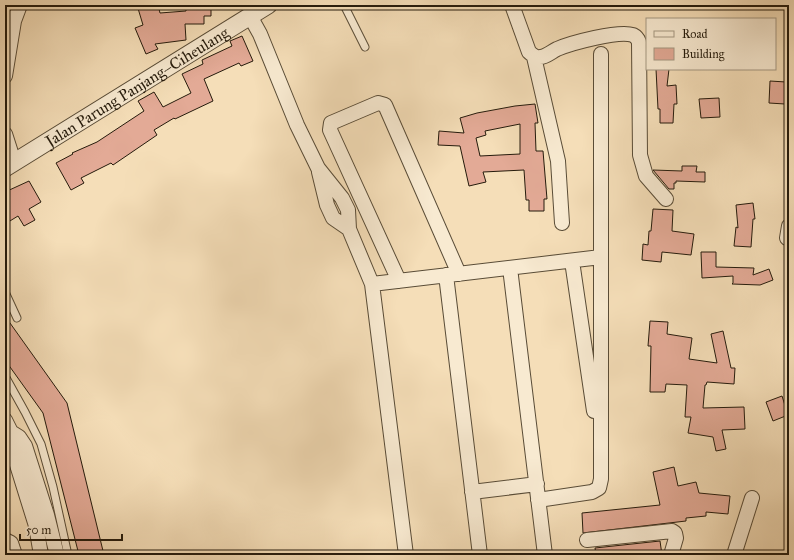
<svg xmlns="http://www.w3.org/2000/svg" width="794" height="560" viewBox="0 0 794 560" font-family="'IM FELL Great Primer',serif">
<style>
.building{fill:#e3aa96;stroke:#251b0c;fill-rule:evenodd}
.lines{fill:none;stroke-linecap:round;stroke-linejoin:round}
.service-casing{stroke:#594c37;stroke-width:9}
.minor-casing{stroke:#594c37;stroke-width:16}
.tertiary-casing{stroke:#594c37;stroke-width:19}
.service{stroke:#f8ead1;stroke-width:7}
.minor{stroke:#f8ead1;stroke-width:14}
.tertiary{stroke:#f8ead1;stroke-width:17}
.labels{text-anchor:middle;stroke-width:4;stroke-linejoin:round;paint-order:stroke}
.street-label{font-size:16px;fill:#251b0c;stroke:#f8ead1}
</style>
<rect width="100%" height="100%" fill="#f5deb8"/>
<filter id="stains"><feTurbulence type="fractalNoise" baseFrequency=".005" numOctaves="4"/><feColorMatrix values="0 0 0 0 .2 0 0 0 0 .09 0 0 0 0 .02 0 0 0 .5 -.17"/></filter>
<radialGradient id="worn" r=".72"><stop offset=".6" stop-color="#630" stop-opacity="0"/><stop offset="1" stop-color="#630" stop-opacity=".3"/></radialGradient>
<path class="building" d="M137,5H158L160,13L186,11V5H211V16H204V24H185L186,40L155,44L158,49L146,54L135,28L143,25Z
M242,36L253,61L241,66L239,63L204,79L213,101L175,119L174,118L154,130L157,135L113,165L111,163L81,178L84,183L71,190L56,163L73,154L72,153L97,142L144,111L138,101L154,92L163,107L191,93L182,74L203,64L202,60L232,46L230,41Z
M656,69H669L667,86L676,85L677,104H674L673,123H660V109H658Z
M770,81L786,82L785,104L769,103Z
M719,98L720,117L701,118L699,99Z
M535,104L538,123H535L536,151H543L547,199H544V211H529V200H526L524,170L483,172L486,182L469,186L460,146L438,145L439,131L464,133L460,118L477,113L515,106ZM520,124V154L480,156L476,138L486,135L485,131Z
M682,166H697L696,172H705V182L676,181V183H674V189H669L653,170L682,171Z
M29,181L41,202L29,209L35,220L24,226L18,216L5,224V192Z
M753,203L755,219H753L751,247L734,246L736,227L738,228L736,205Z
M653,209L673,210L672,231L694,234L691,255L662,252L661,262L642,260L643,244L648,245L649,231H651Z
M701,252H716V267L754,268L753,275L769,269L773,280L760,285L732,284L733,283V276L702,278Z
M5,316L67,403L104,555H79L43,413L5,360Z
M650,321L668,322L667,334L692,338L689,359L717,363L711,334L723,331L731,368H735L734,384L707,382L706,385H705L703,408L744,407L745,429L722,430L726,449L716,451L713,437L688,433L691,417H685L687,385L666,384L665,392H650L651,346H648Z
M782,396L788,415L773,421L766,402Z
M674,467L678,486L696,482L699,493L730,496L728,514L706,512V516L686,518V521L583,533L582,513L660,505L653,472Z
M660,541L662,555H596L595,548Z"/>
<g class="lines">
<defs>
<path id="service" d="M344,5L365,47
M5,292L17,318
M5,376L25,412L41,444L53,487L68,555"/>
<path id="minor" d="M512,5L529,52C533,55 535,58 540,57C546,57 551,52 557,49C571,43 619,30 633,35C637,37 638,39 639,42L640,155L646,176L666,199
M250,16L260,34L297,125L318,168L342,198L348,210L349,229L372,284L406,555
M534,57L558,161L562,223
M5,76L14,21L20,5
M5,134L14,162
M319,172L327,205L333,218L349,229
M787,238L789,226
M572,261L594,411
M510,268L545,555
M446,275L480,555
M399,281L330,130L331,123L378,103L385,105L459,274
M372,284L601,257
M5,420L11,432L13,452L36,526L41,555
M11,432L19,437L25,446L47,515L57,555
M472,492L537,484
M538,500L592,492L599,488L601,479V54
M5,540L11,543L15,555
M587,540L672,531L675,533L676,538L671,555
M734,555L752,498"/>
<g id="tertiary">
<path id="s1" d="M5,168L268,5"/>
</g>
</defs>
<use href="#service" class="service-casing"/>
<use href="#minor" class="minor-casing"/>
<use href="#tertiary" class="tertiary-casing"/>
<use href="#service" class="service"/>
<use href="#minor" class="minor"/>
<use href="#tertiary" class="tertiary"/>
</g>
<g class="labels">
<g class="street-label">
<text dy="6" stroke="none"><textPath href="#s1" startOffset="155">Jalan Parung Panjang–Ciheulang</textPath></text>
</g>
</g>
<rect width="794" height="560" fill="none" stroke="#f5deb8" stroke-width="20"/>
<rect x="6" y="6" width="782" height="548" fill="none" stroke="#251b0c" stroke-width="2"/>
<rect x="10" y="10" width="774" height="540" fill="none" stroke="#251b0c"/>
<rect x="646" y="18" width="130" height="52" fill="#f8ead1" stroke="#a49782"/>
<rect x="654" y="31" width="20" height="6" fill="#f8ead1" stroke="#a49782"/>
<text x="682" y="38" font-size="12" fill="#251b0c">Road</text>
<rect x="654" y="48" width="20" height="12" fill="#e3aa96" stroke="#a49782"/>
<text x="682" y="58" font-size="12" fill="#251b0c">Building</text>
<path d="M20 534v6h102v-6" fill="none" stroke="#251b0c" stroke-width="2"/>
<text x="26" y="534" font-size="12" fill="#251b0c" stroke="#f8ead1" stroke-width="3" paint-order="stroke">50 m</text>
<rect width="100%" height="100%" filter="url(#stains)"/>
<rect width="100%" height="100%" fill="url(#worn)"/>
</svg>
